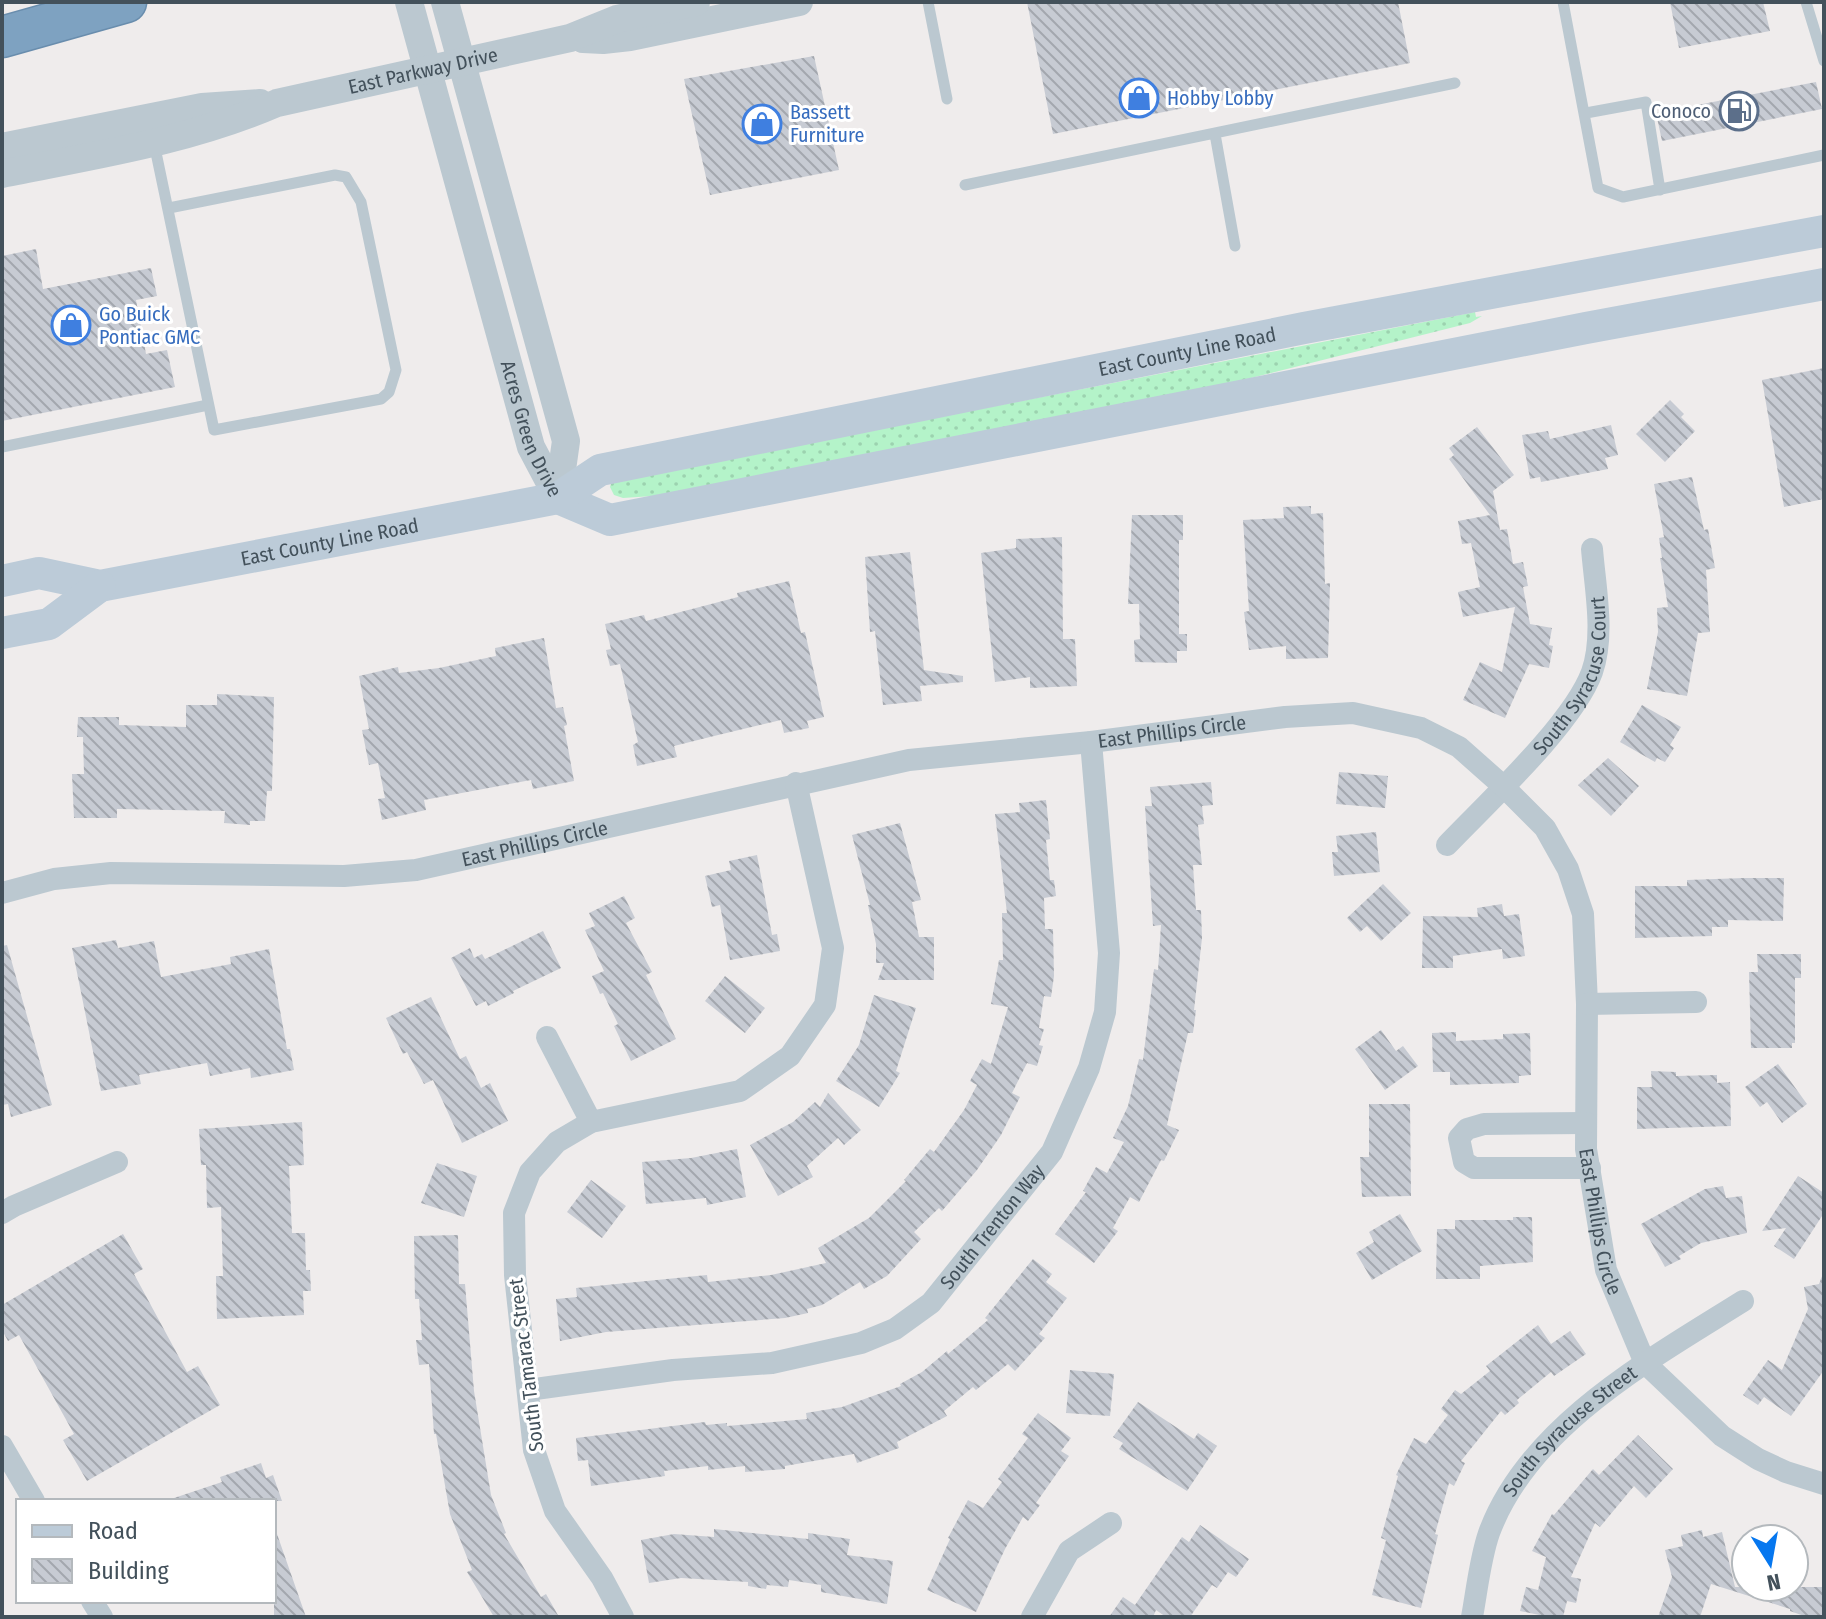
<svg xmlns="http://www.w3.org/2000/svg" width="1826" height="1619" viewBox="0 0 1826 1619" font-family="'Fira Sans Condensed',sans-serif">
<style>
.grass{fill:url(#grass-dots)}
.building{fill:url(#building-back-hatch)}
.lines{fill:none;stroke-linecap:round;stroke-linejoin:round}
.motorway-casing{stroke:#698dad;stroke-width:43}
.service{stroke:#bbc8d0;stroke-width:11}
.minor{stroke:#bbc8d0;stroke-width:22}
.tertiary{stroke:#bbc8d0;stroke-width:28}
.secondary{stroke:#bccbd8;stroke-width:32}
.motorway{stroke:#7ea2c1;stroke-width:40}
.labels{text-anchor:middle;stroke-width:6;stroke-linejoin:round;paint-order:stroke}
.street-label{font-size:20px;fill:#43515b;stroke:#fff}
.shop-label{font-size:20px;fill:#366cbe;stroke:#fff;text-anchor:start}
.service-label{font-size:20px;fill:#4e5e75;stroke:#fff;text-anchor:end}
</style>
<defs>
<pattern id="grass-dots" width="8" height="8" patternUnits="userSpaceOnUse" patternTransform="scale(2)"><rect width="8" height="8" fill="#b4f3c9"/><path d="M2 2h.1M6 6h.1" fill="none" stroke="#9cd2af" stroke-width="1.8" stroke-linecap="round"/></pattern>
<pattern id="building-back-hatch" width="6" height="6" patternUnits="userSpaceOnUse" patternTransform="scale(2)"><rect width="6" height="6" fill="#c7cbd3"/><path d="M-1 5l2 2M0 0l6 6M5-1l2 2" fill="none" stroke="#a3a7ae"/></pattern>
</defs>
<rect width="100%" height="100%" fill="#efecec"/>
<path class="grass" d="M1475,312L1476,317L1482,316L1470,323L1215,387L653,496L623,498L614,495L610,487L612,481Z"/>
<path class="building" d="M1027,2H1398L1410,63L1053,134Z
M1670,2H1763L1770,31L1679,48Z
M814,56L839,170L710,195L684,79Z
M1816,82L1822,109L1662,141L1656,113Z
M36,249L43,289L151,268L157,296L136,300L146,354L167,350L175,387L2,421V256Z
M1824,368V499L1784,507L1762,380Z
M1670,400L1684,414L1681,417L1695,431L1665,462L1636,434Z
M1611,425L1618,455L1605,458L1608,469L1541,482L1540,477L1530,479L1522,435L1548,431L1550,439Z
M1477,427L1514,475L1493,491L1500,530L1507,529L1513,564L1523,562L1528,586L1523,587L1530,624L1552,628L1549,645L1553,646L1549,668L1529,664L1505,718L1463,700L1480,662L1502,672L1515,607L1463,617L1458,592L1480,587L1471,543L1462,544L1458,521L1490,515L1449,459L1454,455L1449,448Z
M1692,477L1704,530L1708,529L1715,568L1706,570L1710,632L1698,633L1687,696L1647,689L1658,632L1657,608L1668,607L1660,558H1662L1659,538L1664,537L1654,484Z
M1311,506V514L1323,513L1325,584L1330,583L1328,658L1286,659V646L1249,650L1244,612L1249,611L1243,520L1284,518L1283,507Z
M1132,515H1183V540H1179V634H1187V651H1177V663L1135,662L1134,640L1140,639L1139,604H1128Z
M1062,537L1063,639H1075L1077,686L1030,688V677L995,682L981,553L1016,548V539Z
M910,552L924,670L963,676V682L920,686L922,701L883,705L875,631L870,632L865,557Z
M789,581L801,633L805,632L824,717L807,721L809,728L784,733L781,720L714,736L674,746L677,757L637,766L633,745L638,742L620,664L610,666L606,650L611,649L605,624L644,615L646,621L738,597L737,593Z
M544,638L556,708L563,707L567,725L564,726L574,781L533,789L531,780L424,800L426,810L382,820L378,799L385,798L378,763L369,765L362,730L369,729L359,676L398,667L399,673L439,668L496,656L495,648Z
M217,694L274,697L272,791H267L265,821H250V825L224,823L225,811L117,809V818H74L72,774H84L83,737H77L78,717H119V725L186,727V705H217Z
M1642,705L1681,727L1670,745L1674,748L1665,762L1657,758L1655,762L1620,742Z
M1608,758L1639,786L1611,816L1578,785Z
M1339,772L1388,776L1385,808L1336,804Z
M1211,782L1213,805L1202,806L1204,824L1198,825L1202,865H1193L1196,910H1201L1202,938L1194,1010H1196L1193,1033H1188L1167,1125L1179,1130L1164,1161L1161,1160L1139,1202L1130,1197L1113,1228L1118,1231L1094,1263L1055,1234L1086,1192L1083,1191L1096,1167L1107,1173L1124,1142L1113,1138L1128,1106L1139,1059L1143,1060L1154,969L1158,970L1161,925L1153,926L1145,806H1152L1150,787Z
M1046,800L1050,839L1046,840L1050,880H1054L1056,896L1044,898L1045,929H1053L1054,976L1051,997L1044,996L1039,1028L1044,1029L1039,1045L1043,1046L1037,1066L1027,1063L1012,1093L1020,1097L1001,1135L977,1170L942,1211L939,1208L914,1232L921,1239L887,1276L864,1289L860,1282L822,1305L807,1309L808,1313L785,1318L606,1332L560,1341L556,1299L577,1297L576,1288L707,1275L708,1282L771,1275L826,1263L818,1248L869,1218L906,1181L904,1180L930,1149L934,1152L964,1110L977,1085L970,1081L982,1059L991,1064L1008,1007L991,1004L999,960H1003L1002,913H1007L995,814L1020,812L1019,803Z
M900,823L921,900L912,902L919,937H934V980H878L884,963H876V944L868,905H870L852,835Z
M1376,832L1380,872L1334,876L1332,852H1338L1336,836Z
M757,855L772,935L777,934L780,951L730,960L720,905L712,907L705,876L731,870L729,861Z
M1744,878H1784L1783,921L1728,920V927H1712V936L1635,938V886H1687V880Z
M1383,884L1411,913L1381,941L1367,926L1360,932L1347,918Z
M624,896L635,918L626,923L652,972L646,975L676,1039L631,1061L614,1026L618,1024L603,993L600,994L592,976L604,971L585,930L595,926L589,913Z
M1502,904L1504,916L1519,914L1525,956L1503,959L1502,949L1453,956V968H1422L1423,916L1478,917L1477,908Z
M543,931L561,968L513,991L514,993L488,1006L486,1001L476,1006L451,958L470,948L474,958L482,954L485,959Z
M116,940L118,948L154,941L161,977L231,964L230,957L269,949L287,1049H290L294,1070L251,1078L250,1068L210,1076L207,1063L139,1075L141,1084L101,1091L72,948Z
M7,945L52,1105L11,1117L8,1104L2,1105V946Z
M1757,954H1801V978H1795V1043H1792V1048H1751L1749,972H1758Z
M725,976L765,1008L745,1033L705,1001Z
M874,995L916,1008L896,1071L900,1073L879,1107L836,1081L859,1045Z
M431,997L460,1059L466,1056L481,1088L490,1083L508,1121L462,1143L433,1080L424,1084L407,1052L403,1054L386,1018Z
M1381,1030L1396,1051L1403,1046L1418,1066L1385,1090L1355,1049Z
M1456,1032V1041L1503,1039V1034L1530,1033L1531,1075L1519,1076V1083L1450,1085V1072H1433L1432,1033Z
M1778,1064L1807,1104L1782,1123L1767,1102L1760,1107L1745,1087Z
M1651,1071L1676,1072V1076L1717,1075V1083L1730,1082L1731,1126L1637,1129V1087H1652Z
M828,1093L861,1130L844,1145L838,1138L807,1166L813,1177L778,1196L750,1145L793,1122L815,1102L820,1107Z
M1369,1104H1410L1411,1196L1362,1197L1360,1157H1369Z
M302,1122L304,1165L289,1166L292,1233H305L306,1270H310L311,1291H303L304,1315L217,1319L216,1276H223L221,1207L207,1208L206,1165H201L199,1129Z
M737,1149L746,1197L707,1205L706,1198L646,1204L642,1162L691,1158Z
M437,1163L477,1176L464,1217L421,1203Z
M1798,1176L1824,1193V1213L1794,1259L1774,1246L1786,1228L1762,1231Z
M591,1180L626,1206L602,1238L567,1212Z
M1723,1186L1726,1198L1742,1196L1747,1233L1701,1243L1679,1256L1681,1259L1665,1267L1641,1224L1705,1189Z
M1400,1214L1422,1251L1372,1280L1356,1253L1374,1242L1369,1232Z
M1513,1217H1532L1533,1262L1480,1266V1279H1436L1437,1229H1455V1220H1513Z
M123,1234L143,1269L134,1274L187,1372L198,1366L220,1405L87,1481L63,1440L74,1434L19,1335L8,1341L2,1330V1305Z
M458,1235L459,1284H465L474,1391L491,1495L506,1533L504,1534L541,1597L546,1594L559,1617H494L467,1572L472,1570L450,1514L436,1434H434L429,1364L419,1365L416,1340H422L419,1299H415L414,1236Z
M1033,1259L1052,1274L1046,1282L1067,1298L1039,1334L1045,1338L1015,1371L1008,1364L976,1390L973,1387L944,1411L947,1416L897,1442L899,1448L857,1463L854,1454L785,1466V1469L745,1472V1466L708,1470V1466L664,1471L665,1476L591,1486L588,1460L578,1461L576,1438L705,1422L706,1425L727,1423V1426L807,1419L806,1413L842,1407L901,1386L900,1384L922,1372L947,1351L948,1354L988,1320L985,1318Z
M1824,1271V1370L1791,1416L1764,1397L1758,1405L1743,1395L1768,1360L1782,1370L1808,1309L1804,1287L1819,1284Z
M1538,1325L1551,1344L1570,1331L1586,1354L1554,1376L1551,1372L1517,1400L1519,1403L1505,1415L1501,1411L1461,1461L1465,1463L1454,1486L1449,1483L1435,1534L1438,1535L1421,1608L1372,1595L1386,1540L1381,1538L1398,1476L1396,1475L1414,1438L1426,1444L1448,1415L1441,1409L1455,1390L1461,1394L1490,1371L1486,1366Z
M1070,1370L1114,1374L1110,1416L1066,1413Z
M1138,1402L1194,1439L1198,1433L1217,1446L1187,1491L1119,1449L1123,1443L1113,1437Z
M1038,1413L1071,1438L1061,1451L1069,1456L1036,1503L1040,1505L1028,1521L1023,1517L1005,1549L976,1612L927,1590L950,1539L948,1538L968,1500L983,1508L1002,1482L998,1479L1028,1438L1022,1434Z
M1638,1435L1673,1469L1646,1498L1634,1486L1600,1527L1595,1523L1571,1577L1581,1579L1576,1603L1567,1601L1563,1617H1549L1520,1611L1526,1587L1538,1590L1546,1557L1532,1551L1552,1514L1554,1515L1593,1469L1599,1475Z
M261,1463L266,1478L273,1475L282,1501H175L174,1498L222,1482L220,1477Z
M1200,1525L1249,1559L1236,1577L1228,1572L1217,1588L1212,1585L1190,1617H1166L1156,1610L1153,1617H1109L1123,1597L1135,1605L1182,1537L1189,1542Z
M714,1529L808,1539V1533L850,1539L847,1555L893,1561L887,1604L821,1592V1585L789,1580L788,1587L767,1585L766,1589L748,1586V1582L681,1578L649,1583L641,1540L674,1534L714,1537Z
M1702,1530L1703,1537L1722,1532L1735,1587H1824V1617H1807L1790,1611V1609L1711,1584L1700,1617H1658L1672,1577L1665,1550L1683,1546L1681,1535Z
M277,1534L306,1617H274V1535Z"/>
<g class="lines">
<defs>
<path id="motorway" d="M2,37L126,2"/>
</defs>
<use href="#motorway" class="motorway-casing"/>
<path class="service" d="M928,2L947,99
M1563,2L1598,188L1623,197L1824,155
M1806,2L1824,61
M1586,113L1646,102L1660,190
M1215,134L1235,246
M154,143L214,430L381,399L389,392L396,370L361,202L346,177L335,175L169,208
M965,185L1455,83
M2,447L208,405"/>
<g class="minor">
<path id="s1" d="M1447,845C1487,803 1573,724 1592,672C1605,635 1595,587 1592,549"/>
<path id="s2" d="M2,893L54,879L111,873L344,876L416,870L909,760L1091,742L1285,717L1353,713L1421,728L1459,747L1503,786L1545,828L1568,869L1583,914L1587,1004L1586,1149L1606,1270L1645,1363L1722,1436L1758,1459L1786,1472L1824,1484"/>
<path d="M1587,1004L1696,1002"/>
<path d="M547,1037L591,1122"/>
<path d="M1586,1123L1484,1124L1467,1129L1459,1138L1464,1162L1474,1168H1590"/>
<path d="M2,1213L14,1206L117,1162"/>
<path id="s3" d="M528,1390L673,1370L772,1363L861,1343L895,1329L931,1303L1052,1152L1089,1068L1105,1012L1109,953L1091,742"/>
<path d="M2,1446L34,1501"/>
<path d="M92,1601L102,1617"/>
<path d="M623,1617L602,1578L555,1511L534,1450L515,1275L514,1213L530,1172L557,1142L591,1122L740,1091L790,1056L825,1005L833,948L796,783"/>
<path d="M1032,1617L1069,1551L1111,1523"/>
<path id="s4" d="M1472,1617C1477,1590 1480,1559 1489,1533C1529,1425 1651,1359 1743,1301"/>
</g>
<g class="tertiary">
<path id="s5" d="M409,2L531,447L558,498"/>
<path d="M445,2L566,441L558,498"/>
<path d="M583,39L603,40L630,37L799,2"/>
<path d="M2,147L202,107L260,103"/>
<path id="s6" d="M2,174C96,155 189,141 277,103L570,38L617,19L696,2"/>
</g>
<g class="secondary">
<path d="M558,498L610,520L1586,328L1824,284"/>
<path id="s7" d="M2,581L39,573L100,586L558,498L600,470L1304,328L1824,231"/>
<path d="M2,633L49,624L100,586"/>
</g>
<use href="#motorway" class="motorway"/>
</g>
<defs>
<symbol id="shop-ring" viewBox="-11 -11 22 22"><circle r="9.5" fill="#fff" stroke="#3f7fe0" stroke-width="1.5"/><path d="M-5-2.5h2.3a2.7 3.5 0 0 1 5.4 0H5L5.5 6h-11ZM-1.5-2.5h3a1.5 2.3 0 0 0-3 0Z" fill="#3f7fe0"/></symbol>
<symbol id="fuel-ring" viewBox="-11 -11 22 22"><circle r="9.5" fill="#fff" stroke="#5c6f8a" stroke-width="1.5"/><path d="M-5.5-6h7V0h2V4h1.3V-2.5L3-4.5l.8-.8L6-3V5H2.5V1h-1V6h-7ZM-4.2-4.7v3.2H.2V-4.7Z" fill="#5c6f8a"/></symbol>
</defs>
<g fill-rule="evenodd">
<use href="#shop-ring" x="1117" y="76" width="44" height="44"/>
<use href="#fuel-ring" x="1717" y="89" width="44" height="44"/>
<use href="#shop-ring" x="740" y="102" width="44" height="44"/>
<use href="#shop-ring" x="49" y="303" width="44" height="44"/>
</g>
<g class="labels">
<g class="street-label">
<text dy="7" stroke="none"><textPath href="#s6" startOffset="434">East Parkway Drive</textPath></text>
<text dy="7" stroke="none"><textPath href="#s7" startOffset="1216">East County Line Road</textPath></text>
<text dy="7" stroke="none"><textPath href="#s5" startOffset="444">Acres Green Drive</textPath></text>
<text dy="7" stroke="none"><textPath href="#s7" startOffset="334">East County Line Road</textPath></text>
<text dy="7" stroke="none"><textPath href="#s1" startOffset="216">South Syracuse Court</textPath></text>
<text dy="7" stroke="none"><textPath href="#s2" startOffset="1186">East Phillips Circle</textPath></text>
<text dy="7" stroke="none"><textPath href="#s2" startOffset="538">East Phillips Circle</textPath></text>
<text dy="7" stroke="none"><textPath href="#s2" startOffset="2002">East Phillips Circle</textPath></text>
<text dy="7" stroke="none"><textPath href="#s3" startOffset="516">South Trenton Way</textPath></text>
<text transform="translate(526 1365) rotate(-97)" y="7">South Tamarac Street</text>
<text dy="7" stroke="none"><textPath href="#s4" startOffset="218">South Syracuse Street</textPath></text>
</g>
<g class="shop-label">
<text x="1167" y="105">Hobby Lobby</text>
<text x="790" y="119">Bassett<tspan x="790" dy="23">Furniture</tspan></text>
<text x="99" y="321">Go Buick<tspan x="99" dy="23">Pontiac GMC</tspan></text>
</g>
<g class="service-label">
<text x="1711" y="118">Conoco</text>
</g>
</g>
<rect width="1826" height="1619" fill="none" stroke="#43515b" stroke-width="8"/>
<rect x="16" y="1499" width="260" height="104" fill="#ffffff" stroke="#b4b9bd" stroke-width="2"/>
<rect x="32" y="1525" width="40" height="12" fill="#bccbd8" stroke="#b4b9bd" stroke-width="2"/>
<text x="88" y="1539" font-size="24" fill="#43515b">Road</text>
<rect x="32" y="1559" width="40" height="24" fill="url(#building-back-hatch)" stroke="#b4b9bd" stroke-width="2"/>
<text x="88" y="1579" font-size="24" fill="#43515b">Building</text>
<g transform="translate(1770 1563) rotate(169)"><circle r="38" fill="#ffffff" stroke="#b4b9bd" stroke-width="2"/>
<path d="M0-6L14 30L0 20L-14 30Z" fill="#0677ef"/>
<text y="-12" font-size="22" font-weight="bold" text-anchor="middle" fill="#43515b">N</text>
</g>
</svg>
